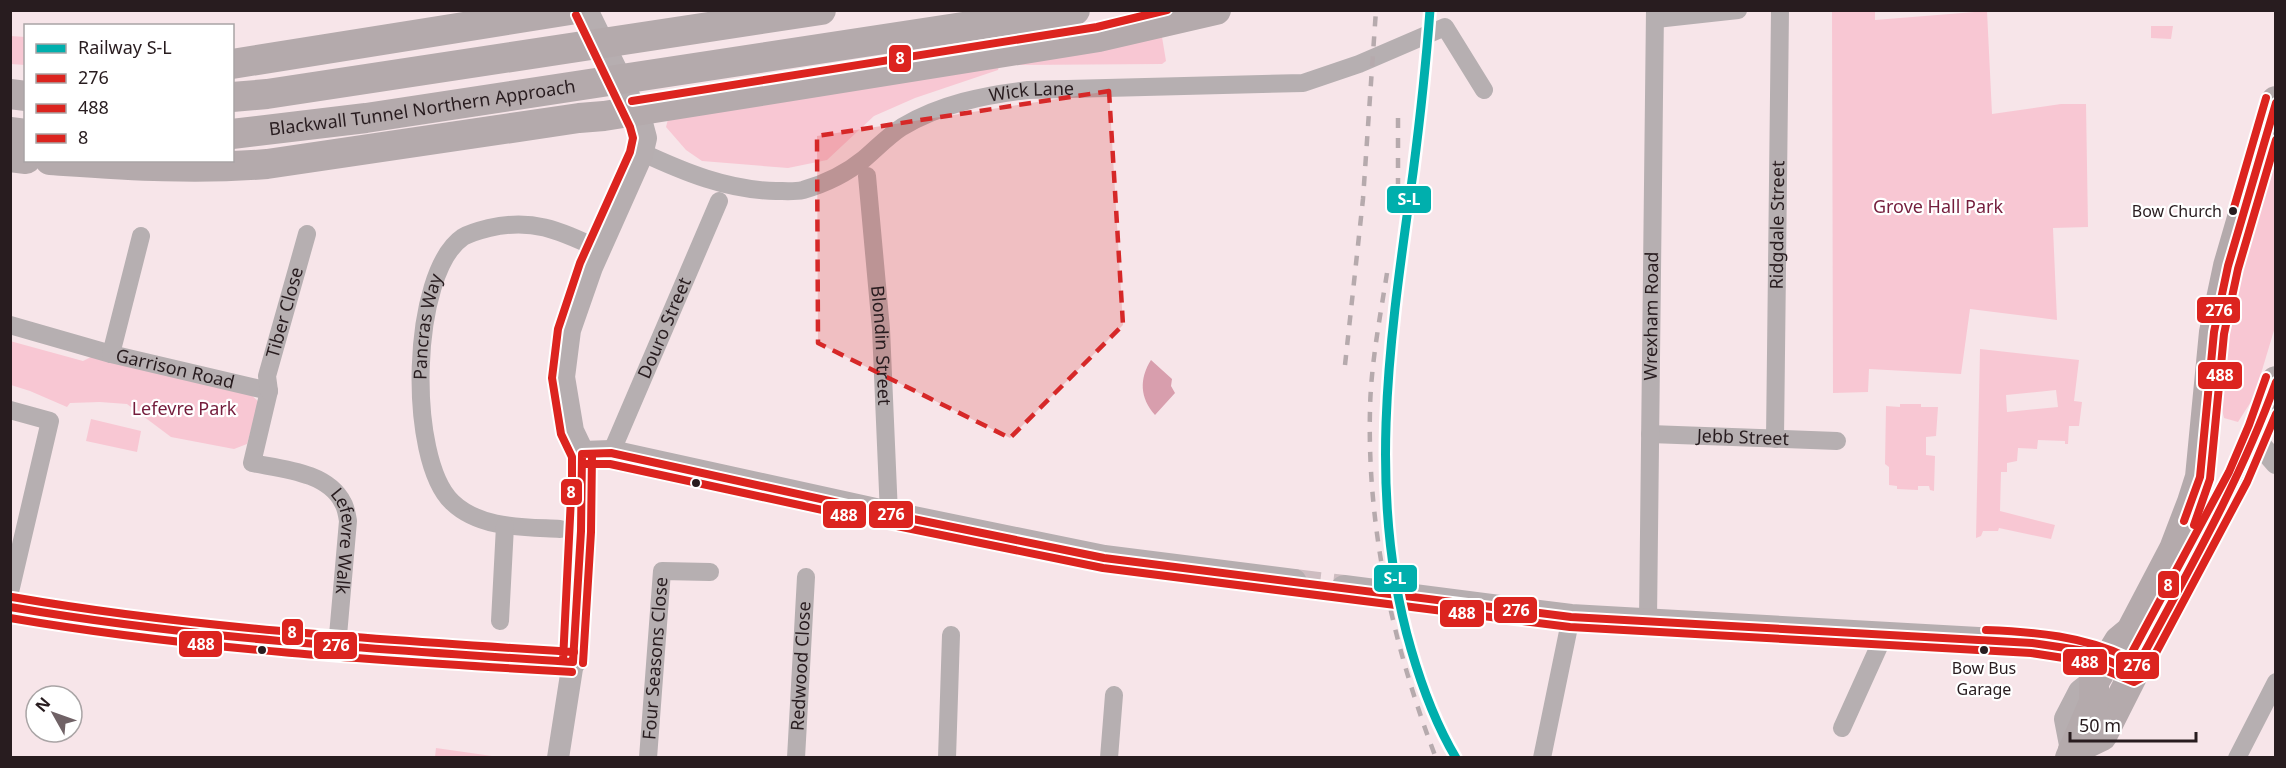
<svg xmlns="http://www.w3.org/2000/svg" width="2286" height="768" viewBox="0 0 2286 768" font-family="'Noto Sans',sans-serif">
<style>
.green{fill:#f8c7d3;fill-rule:evenodd}
.water{fill:#d89ead}
.lines{fill:none;stroke-linecap:round;stroke-linejoin:round}
.secondary-tunnel{stroke:#cebdc1;stroke-width:26;stroke-dasharray:26 13;stroke-linecap:butt}
.minor{stroke:#b6afb1;stroke-width:18}
.tertiary{stroke:#b6afb1;stroke-width:22}
.secondary{stroke:#b6aeb0;stroke-width:26}
.trunk{stroke:#b4aaac;stroke-width:30}
.rail{stroke:#b6aaad;stroke-width:4.5;stroke-dasharray:10 10;stroke-linecap:butt}
.bus-1-casing{stroke:#fff;stroke-width:12}
.bus-2-casing{stroke:#fff;stroke-width:12}
.bus-3-casing{stroke:#fff;stroke-width:12}
.bus-1{stroke:#dc241f;stroke-width:8}
.bus-2{stroke:#dc241f;stroke-width:8}
.bus-3{stroke:#dc241f;stroke-width:8}
.rail-1-casing{stroke:#fff;stroke-width:14}
.rail-1{stroke:#00afad;stroke-width:9}
.marked{fill:#d62828;fill-opacity:0.2;stroke:#d62828;stroke-width:4.5;stroke-dasharray:12 8;stroke-linejoin:round}
.bus-dot{fill:#281c1f;stroke:#fff;stroke-width:2}
.labels{text-anchor:middle;stroke-width:4.5;stroke-linejoin:round;paint-order:stroke}
.bus-label{font-size:16px;fill:#281c1f;stroke:#fff;text-anchor:end}
.street-label{font-size:18px;fill:#281c1f;stroke:#fff}
.park-label{font-size:18px;fill:#741d3c;stroke:#fff}
.line-badge{stroke:#fff;stroke-width:2}
.badge-label{font-size:16px;text-anchor:middle;font-weight:bold;fill:#fff}
</style>
<rect width="100%" height="100%" fill="#f7e5e9"/>
<path class="green" d="M1832,11H1875V20L1987,11L1992,114L2061,104H2086L2088,227L2053,228L2057,320L1970,309L1961,374L1869,369L1868,392L1833,393Z
M2151,26H2173L2171,39L2151,38Z
M1161,31L1166,61L1162,64L1016,65Z
M11,36L25,37V65L11,64Z
M999,66L998,70L915,98L874,116L827,160L788,168L702,161L686,150L666,127L669,115Z
M2275,141V327L2254,397L2238,422L2224,418L2222,410L2224,337Z
M10,341L83,361L91,357L250,394L259,402L247,444L234,449L171,437L127,404L100,402L70,403L67,407L30,391L11,385Z
M1980,349L2079,360L2074,401L2082,402L2079,426H2069L2068,444H2065V441L2038,440L2037,449L2018,448L2017,461L2007,463V472H2001L2000,511L2055,525L2051,539L1999,528L1998,531H1983L1981,536L1976,538ZM2056,390L2058,407L2007,412L2006,395Z
M1900,404H1921V407H1938L1936,436L1926,437V455L1935,456L1934,491L1930,490L1929,486H1918V490L1897,489V486L1889,485V467L1885,464L1886,406L1900,407Z
M91,419L141,431L137,452L86,441Z
M436,748L499,757H435Z"/>
<path class="water" d="M1151,360L1172,379L1171,386L1175,393L1155,415C1140,398 1139,379 1151,360Z"/>
<g class="lines">
<path class="secondary-tunnel" d="M1294,582L1344,588"/>
<g class="minor">
<path d="M1656,19L1738,10"/>
<path id="s1" d="M641,152C684,172 727,190 776,191C784,191 795,192 803,190C824,184 847,173 864,159C877,148 888,136 902,127C940,104 985,95 1028,90L1303,83L1359,64L1445,27L1484,90"/>
<path id="s2" d="M867,176L881,329L889,514"/>
<path id="s3" d="M10,325L111,354L269,391L252,463C282,469 328,472 343,503C346,508 347,515 348,521L337,647"/>
<path d="M111,354L141,236"/>
<path id="s4" d="M269,391L267,376L307,234"/>
<path d="M10,410L50,421L10,592"/>
<path id="s5" d="M1650,434L1837,441"/>
<path id="s6" d="M1775,439L1780,10"/>
<path id="s7" d="M611,453L719,201"/>
<path id="s8" d="M560,529C524,527 480,529 452,502C407,459 410,273 463,237C470,233 481,230 489,228C532,218 558,230 597,248"/>
<path id="s9" d="M1648,620L1655,10"/>
<path d="M500,621L505,526"/>
<path d="M1842,728L1885,633"/>
<path id="s10" d="M648,758L662,571L710,572"/>
<path id="s11" d="M796,758L806,577"/>
<path d="M947,758L951,635"/>
<path d="M1109,758L1114,695"/>
<path d="M1542,758L1571,617"/>
<path d="M2237,758L2276,682"/>
</g>
<path class="tertiary" d="M2255,439L2276,463
M558,758L573,662"/>
<path class="secondary" d="M582,454L611,453L889,514L1104,558L1294,582
M1344,588L1571,617L2032,643L2086,651L2126,667
M10,607L68,617L337,647L573,662L583,477L582,454L571,431L562,377L568,330L590,267L640,155L644,138L640,123L585,10
M2073,750L2067,719L2081,692L2094,682"/>
<g class="trunk">
<path d="M232,64L570,10"/>
<path d="M10,94L26,96"/>
<path d="M232,97L267,94L821,10"/>
<path d="M10,132L26,134"/>
<path id="s12" d="M232,134L366,118L1075,10"/>
<path d="M10,157L26,159"/>
<path d="M50,160C125,165 192,170 267,164L579,118L604,116L1099,37L1216,10"/>
<path d="M2073,750L2102,736L2156,629L2238,477L2259,429L2276,381"/>
<path d="M2070,758L2094,702V682L2119,641L2131,631L2174,549L2192,502L2200,477L2214,332L2228,266L2276,101"/>
</g>
<path class="rail" d="M1398,188V118
M1387,273C1380,318 1371,363 1370,409C1367,529 1393,646 1436,758
M1345,365L1363,199L1376,10"/>
<defs>
<path id="bus-1" d="M582,454L611,453L889,514L1104,558L1571,617L2032,643L2086,651L2134,672C2185,577 2239,484 2276,382
M2184,521L2200,477L2214,332L2228,266L2276,103
M10,607C196,639 385,650 573,662
M573,662L581,531L582,454"/>
<path id="bus-2" d="M582,464H610L887,524L1103,568L1570,627L2031,653L2083,661L2134,682L2143,677L2247,482L2276,414
M2194,525L2210,479L2224,334L2238,269L2276,140
M10,618C196,650 385,661 572,672
M583,663L591,532L592,454"/>
<path id="bus-3" d="M632,101L1097,27L1167,10
M2233,211L2266,98
M12,597C197,629 386,640 574,652
M1986,630C2035,632 2084,636 2129,658L2229,472L2249,425L2266,377
M563,661L572,477V457L561,434L552,378L558,329L580,263L630,152L633,138L630,127L576,15"/>
</defs>
<use href="#bus-1" class="bus-1-casing"/>
<use href="#bus-2" class="bus-2-casing"/>
<use href="#bus-3" class="bus-3-casing"/>
<use href="#bus-1" class="bus-1"/>
<use href="#bus-2" class="bus-2"/>
<use href="#bus-3" class="bus-3"/>
<defs>
<path id="rail-1" d="M1430,10C1426,65 1420,119 1413,173C1391,331 1365,492 1411,649C1422,687 1435,723 1456,758"/>
</defs>
<use href="#rail-1" class="rail-1-casing"/>
<use href="#rail-1" class="rail-1"/>
</g>
<path class="marked" d="M1109,91L1123,325L1010,438L818,343L817,136Z"/>
<g class="bus-dot">
<circle cx="2233" cy="211" r="5"/>
<circle cx="696" cy="483" r="5"/>
<circle cx="262" cy="650" r="5"/>
<circle cx="1984" cy="650" r="5"/>
</g>
<g class="labels">
<g class="bus-label">
<text x="2222" y="217">Bow Church</text>
<text x="1984" y="674" text-anchor="middle">Bow Bus<tspan x="1984" dy="21">Garage</tspan></text>
</g>
<g class="street-label">
<text dy="6" stroke="none"><textPath href="#s1" startOffset="423">Wick Lane</textPath></text>
<text dy="6" stroke="none"><textPath href="#s12" startOffset="192">Blackwall Tunnel Northern Approach</textPath></text>
<text dy="6" stroke="none"><textPath href="#s6" startOffset="214">Ridgdale Street</textPath></text>
<text dy="6" stroke="none"><textPath href="#s4" startOffset="81">Tiber Close</textPath></text>
<text dy="6" stroke="none"><textPath href="#s9" startOffset="304">Wrexham Road</textPath></text>
<text dy="6" stroke="none"><textPath href="#s7" startOffset="136">Douro Street</textPath></text>
<text dy="6" stroke="none"><textPath href="#s8" startOffset="296">Pancras Way</textPath></text>
<text dy="6" stroke="none"><textPath href="#s2" startOffset="170">Blondin Street</textPath></text>
<text dy="6" stroke="none"><textPath href="#s3" startOffset="171">Garrison Road</textPath></text>
<text dy="6" stroke="none"><textPath href="#s5" startOffset="93">Jebb Street</textPath></text>
<text dy="6" stroke="none"><textPath href="#s3" startOffset="483">Lefevre Walk</textPath></text>
<text dy="6" stroke="none"><textPath href="#s10" startOffset="100">Four Seasons Close</textPath></text>
<text dy="6" stroke="none"><textPath href="#s11" startOffset="92">Redwood Close</textPath></text>
</g>
<g class="park-label">
<text x="1938" y="213">Grove Hall Park</text>
<text x="184" y="415">Lefevre Park</text>
</g>
</g>
<g class="line-badge">
<rect x="888" y="44" width="24" height="29" rx="6" fill="#dc241f"/>
<rect x="1386" y="185" width="46" height="29" rx="6" fill="#00afad"/>
<rect x="2196" y="296" width="45" height="28" rx="6" fill="#dc241f"/>
<rect x="2197" y="361" width="46" height="29" rx="6" fill="#dc241f"/>
<rect x="560" y="478" width="23" height="28" rx="6" fill="#dc241f"/>
<rect x="868" y="500" width="46" height="29" rx="6" fill="#dc241f"/>
<rect x="822" y="500" width="45" height="29" rx="6" fill="#dc241f"/>
<rect x="1373" y="564" width="45" height="29" rx="6" fill="#00afad"/>
<rect x="2157" y="570" width="23" height="29" rx="6" fill="#dc241f"/>
<rect x="1493" y="596" width="45" height="28" rx="6" fill="#dc241f"/>
<rect x="1439" y="599" width="46" height="29" rx="6" fill="#dc241f"/>
<rect x="281" y="618" width="23" height="28" rx="6" fill="#dc241f"/>
<rect x="178" y="630" width="45" height="28" rx="6" fill="#dc241f"/>
<rect x="313" y="631" width="45" height="29" rx="6" fill="#dc241f"/>
<rect x="2062" y="648" width="46" height="28" rx="6" fill="#dc241f"/>
<rect x="2115" y="651" width="45" height="29" rx="6" fill="#dc241f"/>
</g>
<g class="badge-label">
<text x="900" y="64">8</text>
<text x="1409" y="205">S-L</text>
<text x="2219" y="316">276</text>
<text x="2220" y="381">488</text>
<text x="571" y="498">8</text>
<text x="891" y="520">276</text>
<text x="844" y="521">488</text>
<text x="1395" y="584">S-L</text>
<text x="2168" y="591">8</text>
<text x="1516" y="616">276</text>
<text x="1462" y="619">488</text>
<text x="292" y="638">8</text>
<text x="201" y="650">488</text>
<text x="336" y="651">276</text>
<text x="2085" y="668">488</text>
<text x="2137" y="671">276</text>
</g>
<rect width="2286" height="768" fill="none" stroke="#281c1f" stroke-width="24"/>
<rect x="24" y="24" width="210" height="138" fill="#ffffff" stroke="#a9a4a5" stroke-width="1.5"/>
<rect x="36" y="44" width="30" height="9" fill="#00afad" stroke="#a9a4a5" stroke-width="1.5"/>
<text x="78" y="54" font-size="18" fill="#281c1f">Railway S-L</text>
<rect x="36" y="74" width="30" height="9" fill="#dc241f" stroke="#a9a4a5" stroke-width="1.5"/>
<text x="78" y="84" font-size="18" fill="#281c1f">276</text>
<rect x="36" y="104" width="30" height="9" fill="#dc241f" stroke="#a9a4a5" stroke-width="1.5"/>
<text x="78" y="114" font-size="18" fill="#281c1f">488</text>
<rect x="36" y="134" width="30" height="9" fill="#dc241f" stroke="#a9a4a5" stroke-width="1.5"/>
<text x="78" y="144" font-size="18" fill="#281c1f">8</text>
<g transform="translate(54 714) rotate(310)"><circle r="28" fill="#ffffff" stroke="#a9a4a5" stroke-width="1.5"/>
<path d="M0-4.5L10 22L0 15L-10 22Z" fill="#706266"/>
<text y="-9" font-size="16" font-weight="bold" text-anchor="middle" fill="#281c1f">N</text>
</g>
<path d="M2070 732v9h126v-9" fill="none" stroke="#281c1f" stroke-width="3"/>
<text x="2079" y="732" font-size="18" fill="#281c1f" stroke="#ffffff" stroke-width="4.5" paint-order="stroke">50 m</text>
</svg>
